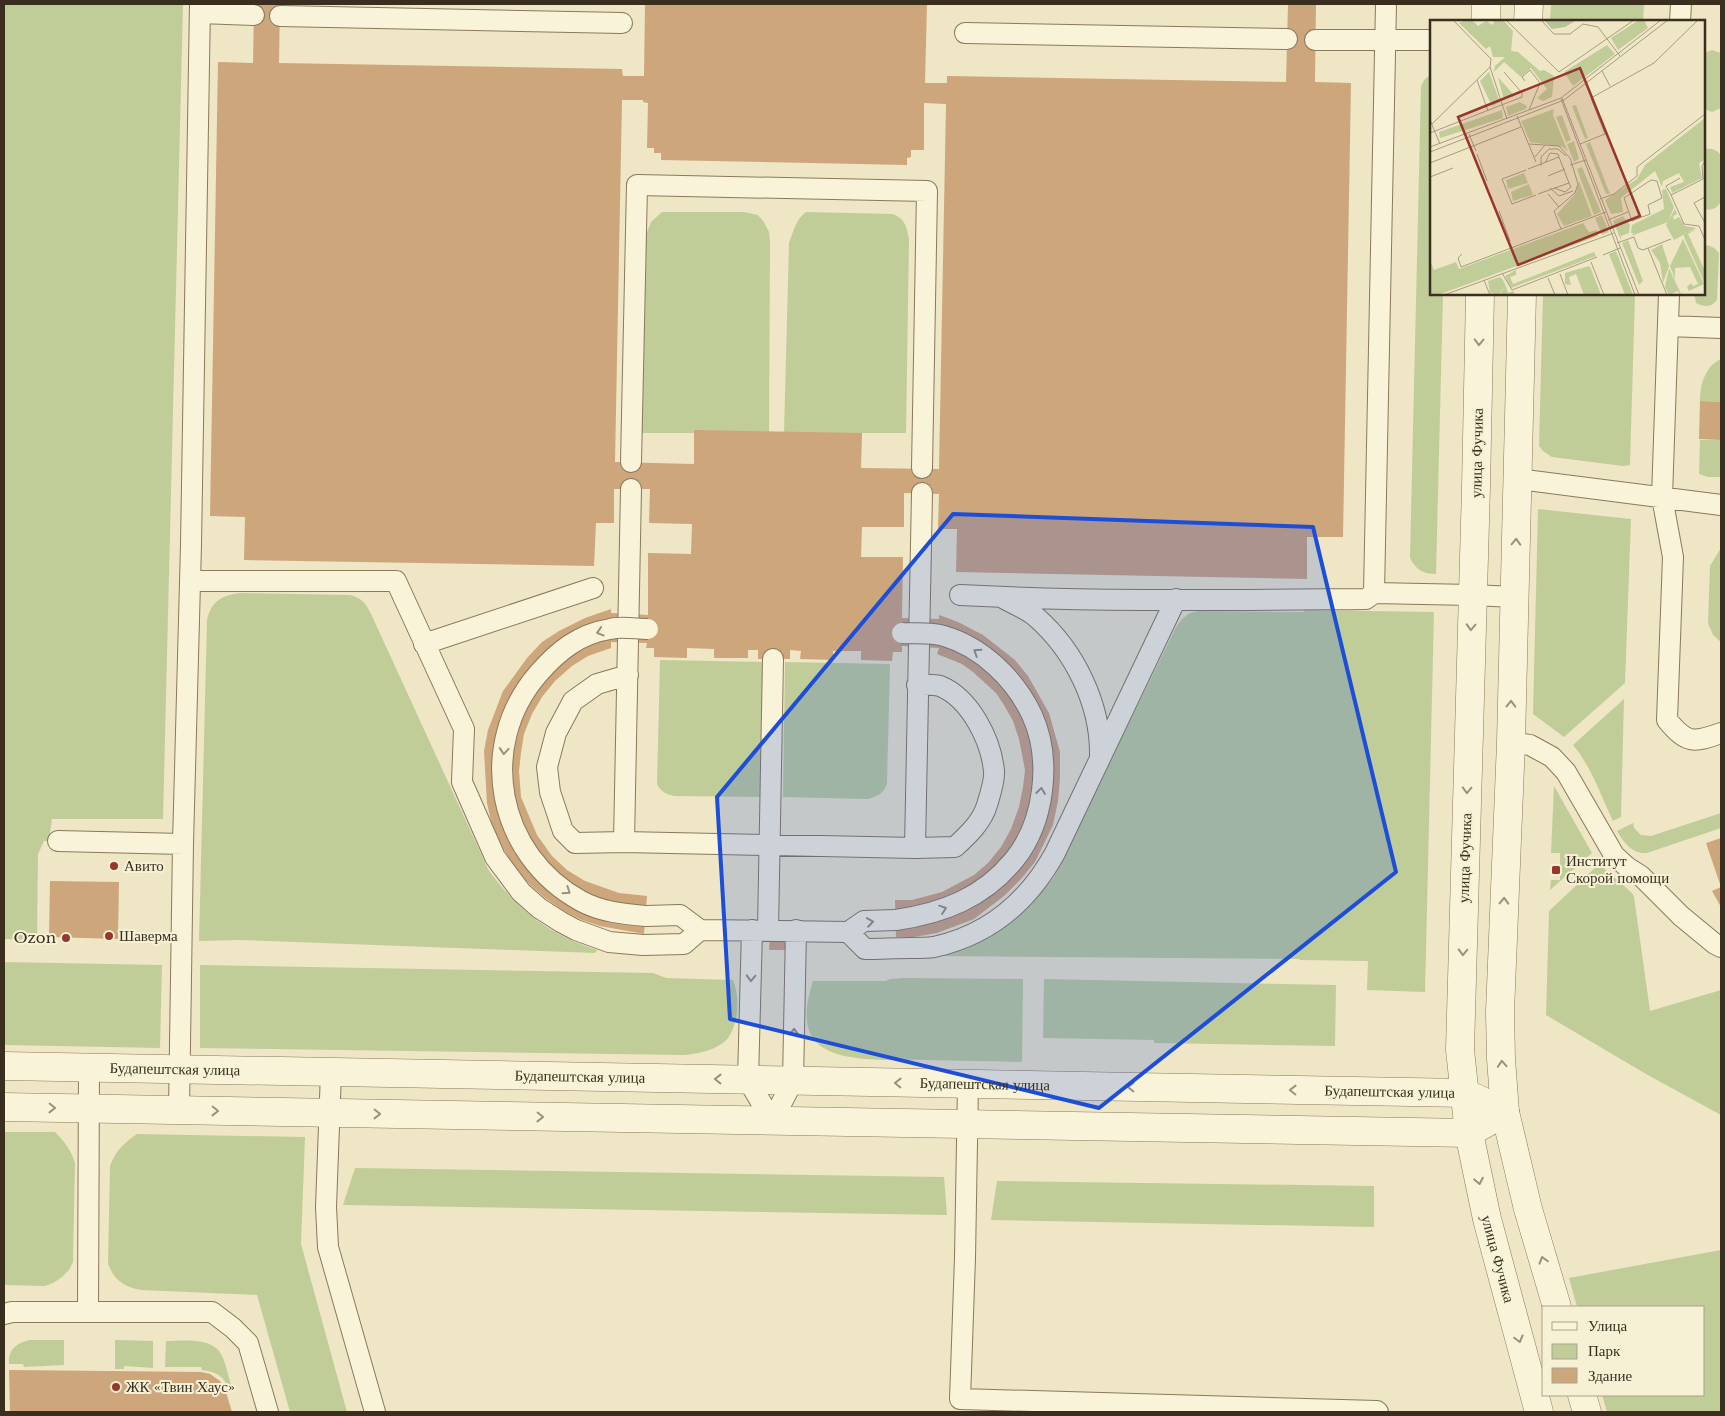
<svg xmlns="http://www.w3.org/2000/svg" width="1725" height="1416" viewBox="0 0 1725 1416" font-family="'Libre Baskerville',serif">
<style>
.green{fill:#c1cd99}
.building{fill:#cda67b;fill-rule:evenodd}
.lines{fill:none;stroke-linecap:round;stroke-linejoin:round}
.lane-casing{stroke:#8a795b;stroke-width:22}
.street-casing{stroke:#8a795b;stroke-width:29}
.lane{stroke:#f9f3d9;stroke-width:20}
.street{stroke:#f9f3d9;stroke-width:28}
.lane-bridge-casing{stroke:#8a795b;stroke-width:22;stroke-linecap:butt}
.lane-bridge{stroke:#f9f3d9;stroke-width:20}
.oneway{stroke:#9a917c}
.marked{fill:#1d4ed8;fill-opacity:0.2;stroke:#1d4ed8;stroke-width:4;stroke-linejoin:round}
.poi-dot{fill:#99362b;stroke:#f6f0d5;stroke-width:2}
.labels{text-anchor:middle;stroke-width:4;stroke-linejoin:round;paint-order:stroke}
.street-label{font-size:15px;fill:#3a2f1f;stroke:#f6f0d5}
.poi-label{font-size:15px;fill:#3a2f1f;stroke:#f6f0d5;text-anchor:start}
.inset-road{fill:none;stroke:#a69d83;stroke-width:1}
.view{fill:#99362b;fill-opacity:0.15;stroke:#99362b;stroke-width:2.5}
.inset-edge{fill:none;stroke:#3a2f1f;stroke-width:2.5}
</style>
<rect width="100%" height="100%" fill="#eee6c5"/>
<path class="green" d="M4,4H183L163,819H52L49,841H44L38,854L37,940L4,939Z
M1551,4H1644L1643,21H1550Z
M1712,50L1721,53V108L1712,112L1704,109V53Z
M1431,74V294H1443L1436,574C1423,574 1416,570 1410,558L1421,86L1424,80Z
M1704,149C1711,148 1716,149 1721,155L1720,203C1716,209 1711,211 1704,209Z
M662,212H744L758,215L764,222L769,232L770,242L769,433H640L646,235L651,222Z
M806,212L893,214C906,220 906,226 909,239L906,433H784L789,243C793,232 796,219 806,212Z
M1704,245C1711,245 1715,248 1719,253L1717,300C1711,308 1704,307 1696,303L1694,294H1704Z
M1543,294H1635L1630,465L1623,466L1552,457L1543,451L1539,446Z
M1721,359V402L1700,401C1700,385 1705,366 1721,359Z
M1700,440H1721V477H1708L1699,474Z
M1538,509L1631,519L1625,683L1564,737L1533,714Z
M1721,548V642L1713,635L1708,623L1710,566Z
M240,593L350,595C364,599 366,604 372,616L488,869C518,911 548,934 597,950L595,953L239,940L199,941L207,621C210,602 222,595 240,593Z
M1304,610L1434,612L1425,992L1367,990L1368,961L1300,960L1299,959L939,956C989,941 1022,918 1054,877L1176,627C1183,617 1188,612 1200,611L1304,612Z
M660,660L763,662L761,797L674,796C666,794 661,792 657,784Z
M785,662L890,664L887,784C883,794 878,796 868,799L783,797Z
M1624,699L1621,817L1613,821C1601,796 1591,766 1573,745Z
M1554,786L1592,853L1550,890L1551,880H1560V853H1551Z
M1721,813V828L1647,853C1632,854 1624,843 1617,831L1633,823L1634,828L1641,835L1651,836Z
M1599,864L1632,893L1634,897L1650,1011L1721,990V1115L1646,1074L1546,1015L1549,911Z
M4,962L162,965L160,1048L4,1045Z
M200,965L653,973L666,978L733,980C740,996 739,1023 728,1038C718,1050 698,1054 684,1055L200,1048Z
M903,978L1023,979L1022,1062C991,1061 959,1061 927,1060C897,1059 848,1064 822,1047C800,1032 806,1003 813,981H886L890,979Z
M1044,979L1336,985L1335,1046L1154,1043V1040L1043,1038Z
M4,1132H55C65,1142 71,1150 75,1163L73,1256V1262L69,1270L62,1277L53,1283L45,1286L4,1285Z
M137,1134L305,1137L301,1244L347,1412H290L257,1295L141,1290C123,1286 115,1281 108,1264L110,1166C115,1151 124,1143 137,1134Z
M355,1168L944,1177L947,1215L343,1205Z
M997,1181L1374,1186V1227L991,1220Z
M1721,1250V1412H1607L1602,1395H1704V1307H1577L1569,1278Z
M30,1340H64V1365L24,1367L23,1364H9C8,1349 17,1343 30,1340Z
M115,1340L153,1341V1368L124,1366V1369H115Z
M166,1341C181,1341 208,1337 219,1351C226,1360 228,1377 232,1388L228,1390C225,1375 215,1372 202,1370L201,1367H165Z"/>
<path class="building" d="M254,4H280L279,63L622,69L623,76H644L645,4H927L925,83H947V76L1286,82L1288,4H1316L1315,82L1351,83L1343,537H1307V579L956,572L957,529H938L939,494L904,493V527H862L861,557H903L902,618L939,619V615L958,622L983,635L1015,660L1028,676L1049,713L1060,752V778L1058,801L1053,825L1035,862L1021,879L1004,896L974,919L937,933L914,937H896L895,900H912L942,892L974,875L988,863L1001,847L1011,829L1019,807L1023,787L1025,770L1019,739L1013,721L1004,705L996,693L973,672L962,664L937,654L939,648L902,646V652H893L892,661L861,660V651H833V660L800,659L801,651L790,650V659H758V650H748V658H714V649L687,648V658L654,657V648H646L647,643L611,642V648L588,656L572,666L555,681L542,697L532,714L524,734L521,753L519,771L521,797L537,835L552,856L567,870L585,881L619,893L647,896L644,934L600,926L582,920L564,911L545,898L526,881L514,866L503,848L492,826L487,803L484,751L488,730L503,691L527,658L542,642L559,631L585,618L611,609V613L648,615V553L691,554L692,524L649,523L650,489H614V523H596L594,566L244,560L245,517L210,516L218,62L253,63ZM622,100H643V102L648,103L647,148H654V153H661V160L907,165V158L911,157V150H924V103L946,104L939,469L861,468L862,433L694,430V464L615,462Z
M1700,401L1721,402V440L1699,439Z
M1721,838V887L1706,843Z
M50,881L119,882L118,939L49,937Z
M1721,887V907L1712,891Z
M770,935H785V950H769Z
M9,1370L201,1372L210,1374L220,1381L226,1392L232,1412H10Z"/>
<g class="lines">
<defs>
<path id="lane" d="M200,13L254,15
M280,16L622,23
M1680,21L1681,4
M965,33L1287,39
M1315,40H1431
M1669,294L1662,497L1673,557L1667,720C1687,744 1693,743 1721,733
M1668,326L1721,328
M631,462L637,185L927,191L922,468
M1518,479L1721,505
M631,489L624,842L915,848L922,493
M190,581H396L464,729L462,782L495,857L521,892L539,908L561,922L576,930L609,942L643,945L684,944L700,930
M1374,593L1386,4
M960,595C1095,602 1231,600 1366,599L1374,593L1472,595L1514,597
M1003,598C1013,604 1027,609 1036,617C1075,651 1101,705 1100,756
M424,644L593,588
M1511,742L1530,745L1552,757L1566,772L1614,855L1627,867L1641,876L1681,916L1715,944L1721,947
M58,841L183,844
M624,842L575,843L563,831L550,792L547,767L556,733L573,701L597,684L628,675
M915,848L955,847C968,835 982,822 987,805C990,795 995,780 994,771C991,740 970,698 940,686C934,684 924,685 917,685
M646,916L680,915L700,930L848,932L864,921L896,920
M752,930L748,1080L772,1121
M768,930L773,659
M848,932L865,949C880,949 896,948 911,948C919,948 927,948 934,947C989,935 1028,902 1055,853L1176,599
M331,1072L326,1207L328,1247L375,1412
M968,1084L965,1258L960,1399L1377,1411L1378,1412
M179,1111L183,844L191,545L200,4
M772,1121L793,1081L796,930
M88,1312L89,1068
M4,1314L12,1312H212L233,1328L248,1343L268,1412"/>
<g id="street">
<path d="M1486,21V4"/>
<path d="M1528,21L1529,4"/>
<path id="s1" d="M1480,294L1476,487L1460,1050L1469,1133L1487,1219L1539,1412"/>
<path d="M1522,294L1511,742L1500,1012L1501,1059L1505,1112L1528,1209L1557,1307"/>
<path id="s2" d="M4,1066L1465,1093L1505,1112"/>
<path d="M4,1107L1469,1133L1505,1112"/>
<path d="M1582,1395L1587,1412"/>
</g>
</defs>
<use href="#lane" class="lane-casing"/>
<use href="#street" class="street-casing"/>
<use href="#lane" class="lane"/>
<use href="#street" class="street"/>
<defs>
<path id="lane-bridge" d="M646,916C624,914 601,912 581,901C497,855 476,746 538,674C558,651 579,634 610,629C622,626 636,629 648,629
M896,920C943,913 983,898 1014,860C1045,822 1052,759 1032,715C1015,679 982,647 944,636C931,632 915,634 902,633"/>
</defs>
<use href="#lane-bridge" class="lane-bridge-casing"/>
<use href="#lane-bridge" class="lane-bridge"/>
</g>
<defs><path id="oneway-chevron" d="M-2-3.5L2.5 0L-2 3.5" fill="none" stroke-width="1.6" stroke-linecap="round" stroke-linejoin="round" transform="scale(1.25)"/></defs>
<g class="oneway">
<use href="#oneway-chevron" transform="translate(1479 342) rotate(91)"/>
<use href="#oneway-chevron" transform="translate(1516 542) rotate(-88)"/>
<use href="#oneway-chevron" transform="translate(1471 627) rotate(92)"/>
<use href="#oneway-chevron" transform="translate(600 632) rotate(163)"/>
<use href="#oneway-chevron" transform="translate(977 652) rotate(-147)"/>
<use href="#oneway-chevron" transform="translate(1511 704) rotate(-89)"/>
<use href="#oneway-chevron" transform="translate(504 751) rotate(95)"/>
<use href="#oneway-chevron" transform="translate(1467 790) rotate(92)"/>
<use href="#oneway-chevron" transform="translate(1041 791) rotate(-83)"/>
<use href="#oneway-chevron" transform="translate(567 891) rotate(34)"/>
<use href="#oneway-chevron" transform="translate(1504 901) rotate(-88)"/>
<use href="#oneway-chevron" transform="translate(943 909) rotate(-19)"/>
<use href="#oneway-chevron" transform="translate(870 922) rotate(-8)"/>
<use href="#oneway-chevron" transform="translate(1463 952) rotate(92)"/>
<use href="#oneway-chevron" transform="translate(751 978) rotate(92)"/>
<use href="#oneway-chevron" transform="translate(794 1032) rotate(-89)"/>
<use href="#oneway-chevron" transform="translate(1502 1064) rotate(-94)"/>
<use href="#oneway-chevron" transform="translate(718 1079) rotate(-179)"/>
<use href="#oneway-chevron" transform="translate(898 1083) rotate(-179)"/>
<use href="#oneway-chevron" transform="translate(1131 1087) rotate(-179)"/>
<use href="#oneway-chevron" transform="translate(1293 1090) rotate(-179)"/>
<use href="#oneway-chevron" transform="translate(52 1108) rotate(1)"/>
<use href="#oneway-chevron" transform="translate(215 1111) rotate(1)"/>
<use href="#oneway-chevron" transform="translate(377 1114) rotate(1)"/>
<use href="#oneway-chevron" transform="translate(540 1117) rotate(1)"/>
<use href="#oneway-chevron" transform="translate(1479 1181) rotate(79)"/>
<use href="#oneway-chevron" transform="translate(1543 1260) rotate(-106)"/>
<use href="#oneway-chevron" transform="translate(1519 1339) rotate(75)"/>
</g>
<path class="marked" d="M953,514L1313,527L1396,872L1099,1108L730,1019L717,797Z"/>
<g class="poi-dot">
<circle cx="114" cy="866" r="5"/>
<rect x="1551" y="865" width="10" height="10" rx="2.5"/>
<circle cx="109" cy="936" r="5"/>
<circle cx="66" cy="938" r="5"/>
<circle cx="116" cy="1387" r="5"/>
</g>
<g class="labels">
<g class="street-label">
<text transform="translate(1477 453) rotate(-89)" y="5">улица Фучика</text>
<text transform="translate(1465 858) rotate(-88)" y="5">улица Фучика</text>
<text dy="5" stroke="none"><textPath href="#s2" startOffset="171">Будапештская улица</textPath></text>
<text dy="5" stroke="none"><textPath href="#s2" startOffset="576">Будапештская улица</textPath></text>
<text dy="5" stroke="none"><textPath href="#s2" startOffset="981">Будапештская улица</textPath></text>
<text dy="5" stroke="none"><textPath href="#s2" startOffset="1386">Будапештская улица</textPath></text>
<text dy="5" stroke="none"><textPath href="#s1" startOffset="969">улица Фучика</textPath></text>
</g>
<g class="poi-label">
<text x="1566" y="866">Институт<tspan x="1566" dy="17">Скорой помощи</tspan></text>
<text x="124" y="871">Авито</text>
<text x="119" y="941">Шаверма</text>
<text x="56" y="943" text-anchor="end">Ozon</text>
<text x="126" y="1392">ЖК «Твин Хаус»</text>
</g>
</g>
<g transform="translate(1430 20)">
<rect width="275" height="275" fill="#eee6c5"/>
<path d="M36,0H42L48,6L56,1L63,5L64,0H73L83,11L81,31L88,32L110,51L114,50L124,56L122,77L113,81L107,78L117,69L101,48L91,57L74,42L64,52L65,46L75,37H63L60,26L56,29L29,3ZM209,0H214L218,8L188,30L181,18ZM177,25L185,34L143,66L134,52ZM59,52L70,82L62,86L50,61ZM68,57L83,74V77H73ZM90,82L97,86L96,89L78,96L76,87ZM146,85L158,118L155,119L142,86ZM124,89L123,95L138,132L133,127L100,122L91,101ZM72,90L73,98L10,118L9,112ZM132,95L141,120L136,122L126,97ZM275,98V140L269,143L272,158L242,173L240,167L254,162L249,153L233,161L232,167L225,151L191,178L193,192L181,194L175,180L207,159L215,145ZM144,121L149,139L144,142L137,124ZM160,122L180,174H176L156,124ZM152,147L171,192L164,195L147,149ZM94,153L98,163L78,169L76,160ZM149,161L162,196L134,206L127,194L146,173ZM99,164L103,175L83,181L81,172ZM236,169L244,187L238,202L201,216L204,213H201L202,205L234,189L232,170ZM245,189L247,194L243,196L244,200L249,197L255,206L266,208L244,220L236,205ZM172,195L179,212L172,215L165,198ZM193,196L200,205L199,213L191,216V220L183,201ZM153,203L159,212L167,210L168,216L8,275H0V241L4,250L26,242L29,249ZM267,209L258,214L275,251V264L254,217V214ZM253,219L274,264L259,271L257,267L261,263L263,266L268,264L260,247L245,248V259L240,246ZM198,220L213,261L209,265L192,223ZM232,224L239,246L233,263L230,243L221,230ZM186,231L203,275H195L179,234ZM164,232L166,236L81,268L75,256L86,250V255L80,257L83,264ZM159,246L161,249L171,275H154L146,254L139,257L141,265L135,264V253ZM239,248L251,274L250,275L248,271L239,275L235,267ZM70,257L73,260L76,267L78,273L83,271L85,275H70L75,266L69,275L60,273L58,261Z" fill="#c1cd99"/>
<path d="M114,0H147L135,7L122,9Z" fill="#b8c298"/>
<path class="inset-road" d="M23,0L61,39L60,47L77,99M76,0L129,52L204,0M111,0L124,14H140L153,4L168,7L190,36M172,51L180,66M47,60L58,91M95,61L92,57L100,50L110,63L99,90M132,78L209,275M131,79L205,275M87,96L106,142M0,100L10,124M2,104L60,47M0,113L92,77V73L74,52M39,114L46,131M99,124L129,126L140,138L148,164L145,173L124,191L131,209M150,124L175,114L161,78L224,43L268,0M0,127L131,78L231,0M0,132L134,80L238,0M47,134L57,161M105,137L115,125M275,141L272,146L273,159L241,175L254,204L269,206L275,220M0,143L91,107M115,143L120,133L128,134L129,137M140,145L156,140M111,146V137L119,129H128L136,136M98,149L129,137L139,163L108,174M96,150L72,159L82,184L106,175M118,156L135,149M0,157L23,148M221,160L227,161L232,178L218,185L220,194L202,201L194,178ZM120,168L129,176L143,171M124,168L135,172L141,167L139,163M118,174L129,187M241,175L236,166L250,158M275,177L264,183L275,203M170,179L184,174L207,156V147L275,94M69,191L80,221M178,200L198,192M187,223L204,217L208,228L213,230L241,219M218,228L237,275M32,234L28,238L31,247L176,192M173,235L190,228M161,242L174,275M72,253L82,270L167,237M130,254L138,275M118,258L125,275M54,260L60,275M14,275L184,213"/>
<path class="view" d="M150,48L210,196L88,245L28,97Z"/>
<rect width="275" height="275" class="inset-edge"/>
</g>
<rect width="1725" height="1416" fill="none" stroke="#3a2f1f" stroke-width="10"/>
<rect x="1542" y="1306" width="162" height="90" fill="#f6f0d5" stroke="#aba38c"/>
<rect x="1552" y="1322" width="25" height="8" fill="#f9f3d9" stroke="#aba38c"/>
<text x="1588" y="1331" font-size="15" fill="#3a2f1f">Улица</text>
<rect x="1552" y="1344" width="25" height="15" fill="#c1cd99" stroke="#aba38c"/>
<text x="1588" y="1356" font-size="15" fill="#3a2f1f">Парк</text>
<rect x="1552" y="1368" width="25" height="15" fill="#cda67b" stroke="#aba38c"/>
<text x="1588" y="1381" font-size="15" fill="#3a2f1f">Здание</text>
</svg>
